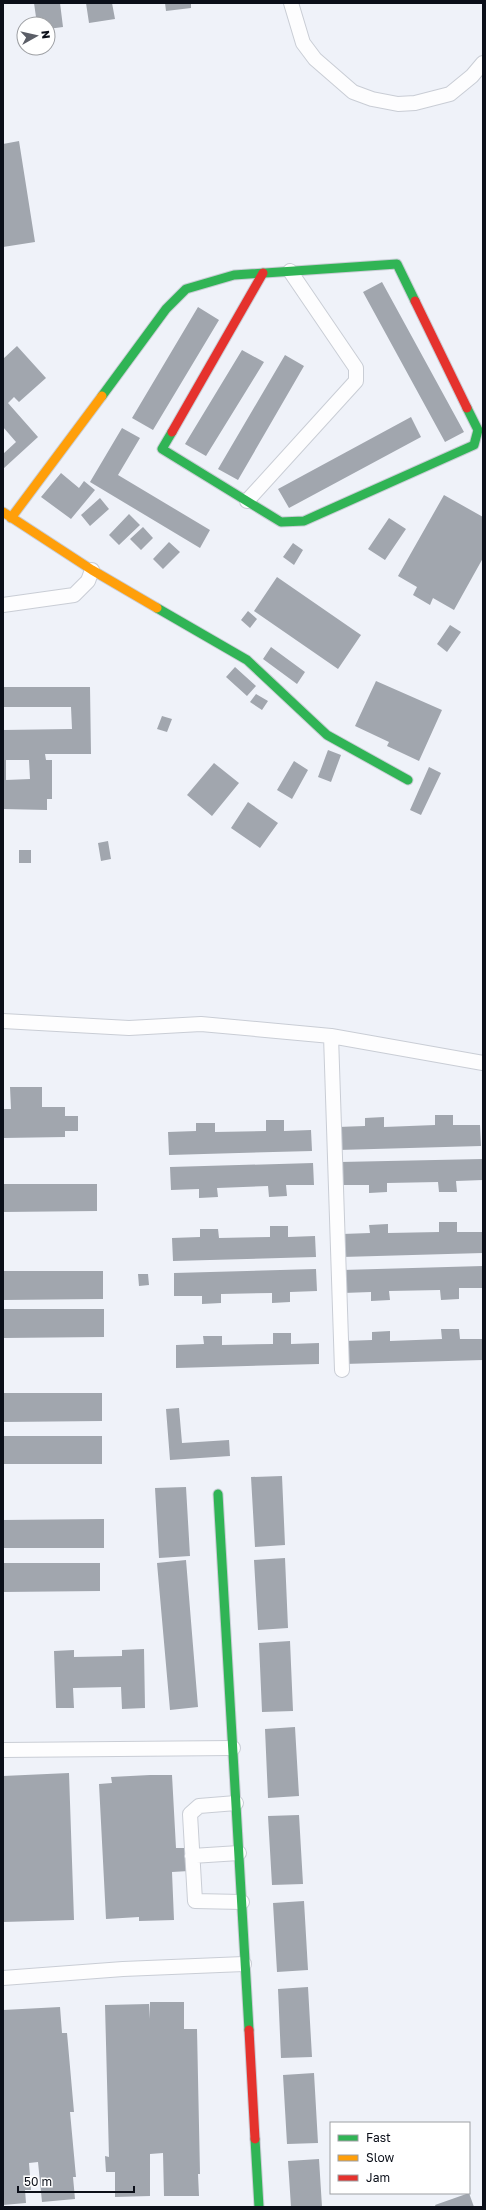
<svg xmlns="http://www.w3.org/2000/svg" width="486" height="2210" viewBox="0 0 486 2210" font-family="'Golos Text',sans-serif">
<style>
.building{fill:#a1a6ae;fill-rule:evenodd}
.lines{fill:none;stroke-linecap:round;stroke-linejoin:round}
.street-casing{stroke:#c9cdd5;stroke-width:16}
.fast-casing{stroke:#c9cdd5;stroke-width:11}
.slow-casing{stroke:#c9cdd5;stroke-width:11}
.jam-casing{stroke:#c9cdd5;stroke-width:11}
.street{stroke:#fdfdfe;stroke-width:14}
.fast{stroke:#30b455;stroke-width:9}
.slow{stroke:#ff9f0a;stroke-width:9}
.jam{stroke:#e5322d;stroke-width:9}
</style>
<rect width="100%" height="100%" fill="#eff2f9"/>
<path class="building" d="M34,3H60L63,27L48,29V24H37Z
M86,3H112L115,19L89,23Z
M165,3H191V8L166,11Z
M19,141L35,242L3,247V144Z
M382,282L464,432L445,442L363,292Z
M198,307L219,320L153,430L132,418Z
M17,346L46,378L19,402L14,397L8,403L38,437L3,469V454L16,442L3,427V359Z
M242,350L264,362L206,456L185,444Z
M285,355L304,366L238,480L218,469Z
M411,417L421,437L289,508L278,489Z
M122,428L140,438L118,475L210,530L200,548L90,482Z
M61,473L79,488L84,481L95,490L71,519L41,497Z
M444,495L483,517V558L454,610L433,598L430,605L413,595L417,587L398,576Z
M100,498L109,509L90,526L81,515Z
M129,514L140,525L119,545L109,535Z
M389,518L406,529L385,560L368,549Z
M143,527L153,538L141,550L130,539Z
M169,542L180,552L163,569L153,559Z
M293,543L303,550L294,565L283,557Z
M277,577L361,635L338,669L254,611Z
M248,611L257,619L250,628L241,620Z
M450,625L461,632L447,652L437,644Z
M271,647L305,672L297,684L263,659Z
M235,667L256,686L247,696L226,677Z
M376,681L442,710L419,761L387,746L389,742L355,726Z
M3,687H90L91,754H45L46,760H52V799H47V810L3,809V730L72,729L71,707H3ZM6,760H29L30,779L6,780Z
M256,694L268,701L262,710L250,702Z
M162,716L172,719L167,732L157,729Z
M328,750L341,755L331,782L318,777Z
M294,761L308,770L292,799L277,790Z
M214,763L239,783L212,816L187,795Z
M429,767L441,773L421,815L410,810Z
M248,802L278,823L260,848L231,828Z
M108,841L111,859L101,861L98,843Z
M19,850H31V863H19Z
M10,1087H42V1107H65V1116H78V1131H65V1137L3,1138V1109H11Z
M435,1115H453V1125H480L481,1146L338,1150V1127L365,1126V1118L384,1117V1127L435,1125Z
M266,1120H284V1131L311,1130L312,1151L169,1155L168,1132L196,1131V1123H215V1132L266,1131Z
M483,1159V1180L456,1181L457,1192H439L438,1182L387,1183V1192L369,1193V1185H341L340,1162Z
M313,1163L314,1185H286L287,1196L269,1197L268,1186L217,1188L218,1197L199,1198V1189L171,1190L170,1167Z
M3,1184H97V1211L3,1212Z
M439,1222H457V1232H483V1253L342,1257V1234L370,1233L369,1225L388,1224V1233L439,1232Z
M270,1226H288V1237L315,1236L316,1257L173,1261L172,1238L200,1237V1229H218L219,1238L270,1237Z
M483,1266V1288H459V1299L441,1300L440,1290L389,1291L390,1300L371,1301V1292L343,1293L342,1270Z
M316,1269L317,1291L290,1292V1302L272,1303V1293L221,1294V1303L202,1304V1296H174V1273Z
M3,1271H103V1299L3,1300Z
M138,1274H148L149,1285L139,1286Z
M3,1309H104V1337L3,1338Z
M441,1329H459L460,1339H483V1360L344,1364V1341L372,1340V1332L390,1331V1341L442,1339Z
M273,1333H291V1344L319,1343V1364L176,1368V1345L204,1344L203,1336H222V1345L273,1344Z
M3,1393H102V1421L3,1422Z
M179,1408L182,1443L229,1440L230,1456L170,1460L166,1409Z
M3,1436H102V1464H3Z
M282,1476L285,1545L255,1547L251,1477Z
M186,1487L190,1556L159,1558L155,1488Z
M104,1519V1548H3V1520Z
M285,1558L288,1628L258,1630L254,1560Z
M186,1560L198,1707L170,1710L157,1563Z
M3,1563H100V1591L3,1592Z
M290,1641L293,1711L262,1712L259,1643Z
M144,1649L145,1708L122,1709L121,1687L73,1688L74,1708H56L54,1651L74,1650V1657L122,1656V1650Z
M295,1727L299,1796L268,1798L265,1729Z
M69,1773L74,1920L3,1922V1776Z
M150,1775H172L176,1848H188L189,1871L172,1872L174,1920L139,1921V1917L106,1919L99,1784L112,1783L111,1777Z
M299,1815L303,1884L272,1885L268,1816Z
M304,1901L308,1970L277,1972L273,1903Z
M308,1987L312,2057L281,2058L278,1989Z
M150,2002H184V2029H197L200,2174H198L199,2196H164L163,2153L150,2154V2196L115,2197V2172H106L105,2156L109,2157L105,2005L149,2004V2019Z
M60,2007L62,2033H67L74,2112H70L76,2177H73L75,2199L42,2202L38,2162L29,2163L31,2190H25L26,2203L3,2205V2010Z
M314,2073L318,2143L287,2144L283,2075Z
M319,2159L322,2207H291L288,2161Z
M469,2193L474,2207H436L435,2205Z"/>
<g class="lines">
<defs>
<path id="street" d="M291,3L303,43L315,59L353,92L372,99L398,104L415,103L450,94L472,76L483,63
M247,501L356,381V368L290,271
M3,605L74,595L88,581L92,570
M3,1021L129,1028L201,1024L331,1036L483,1063
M331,1036L342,1370
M3,1750L233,1748
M236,1803L199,1806L190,1814L195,1901L242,1902
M192,1856L239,1853
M3,1978L123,1969L244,1964"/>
<path id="fast" d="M102,396L166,309L186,289L234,275L397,264L415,301
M172,432L162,449L281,522L304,521L474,445L478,430L467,408
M157,608L247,660L327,735L408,780
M218,1494L249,2030
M255,2139L259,2207"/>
<path id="slow" d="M3,512L92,570L157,608
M11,518L102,396"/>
<path id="jam" d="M415,301L467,408
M172,432L263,273
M249,2030L255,2139"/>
</defs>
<use href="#street" class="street-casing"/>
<use href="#fast" class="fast-casing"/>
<use href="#slow" class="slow-casing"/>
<use href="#jam" class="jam-casing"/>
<use href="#street" class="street"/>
<use href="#fast" class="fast"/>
<use href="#slow" class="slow"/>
<use href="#jam" class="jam"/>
</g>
<rect width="486" height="2210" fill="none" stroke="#0b0f19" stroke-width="8"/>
<rect x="330" y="2122" width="140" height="72" fill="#ffffff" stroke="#9d9fa3"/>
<rect x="338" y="2135" width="20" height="6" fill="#30b455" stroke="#9d9fa3"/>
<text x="366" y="2142" font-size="12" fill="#0b0f19">Fast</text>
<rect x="338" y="2155" width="20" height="6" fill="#ff9f0a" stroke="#9d9fa3"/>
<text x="366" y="2162" font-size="12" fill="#0b0f19">Slow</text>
<rect x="338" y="2175" width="20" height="6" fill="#e5322d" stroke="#9d9fa3"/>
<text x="366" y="2182" font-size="12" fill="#0b0f19">Jam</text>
<g transform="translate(36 36) rotate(82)"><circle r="19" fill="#ffffff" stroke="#9d9fa3"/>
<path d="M0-3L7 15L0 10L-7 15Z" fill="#5b5e67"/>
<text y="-6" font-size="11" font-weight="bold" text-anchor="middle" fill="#0b0f19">N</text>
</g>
<path d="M18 2186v6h116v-6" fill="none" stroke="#0b0f19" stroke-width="2"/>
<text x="24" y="2186" font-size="12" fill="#0b0f19" stroke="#ffffff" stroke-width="3" paint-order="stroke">50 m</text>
</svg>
